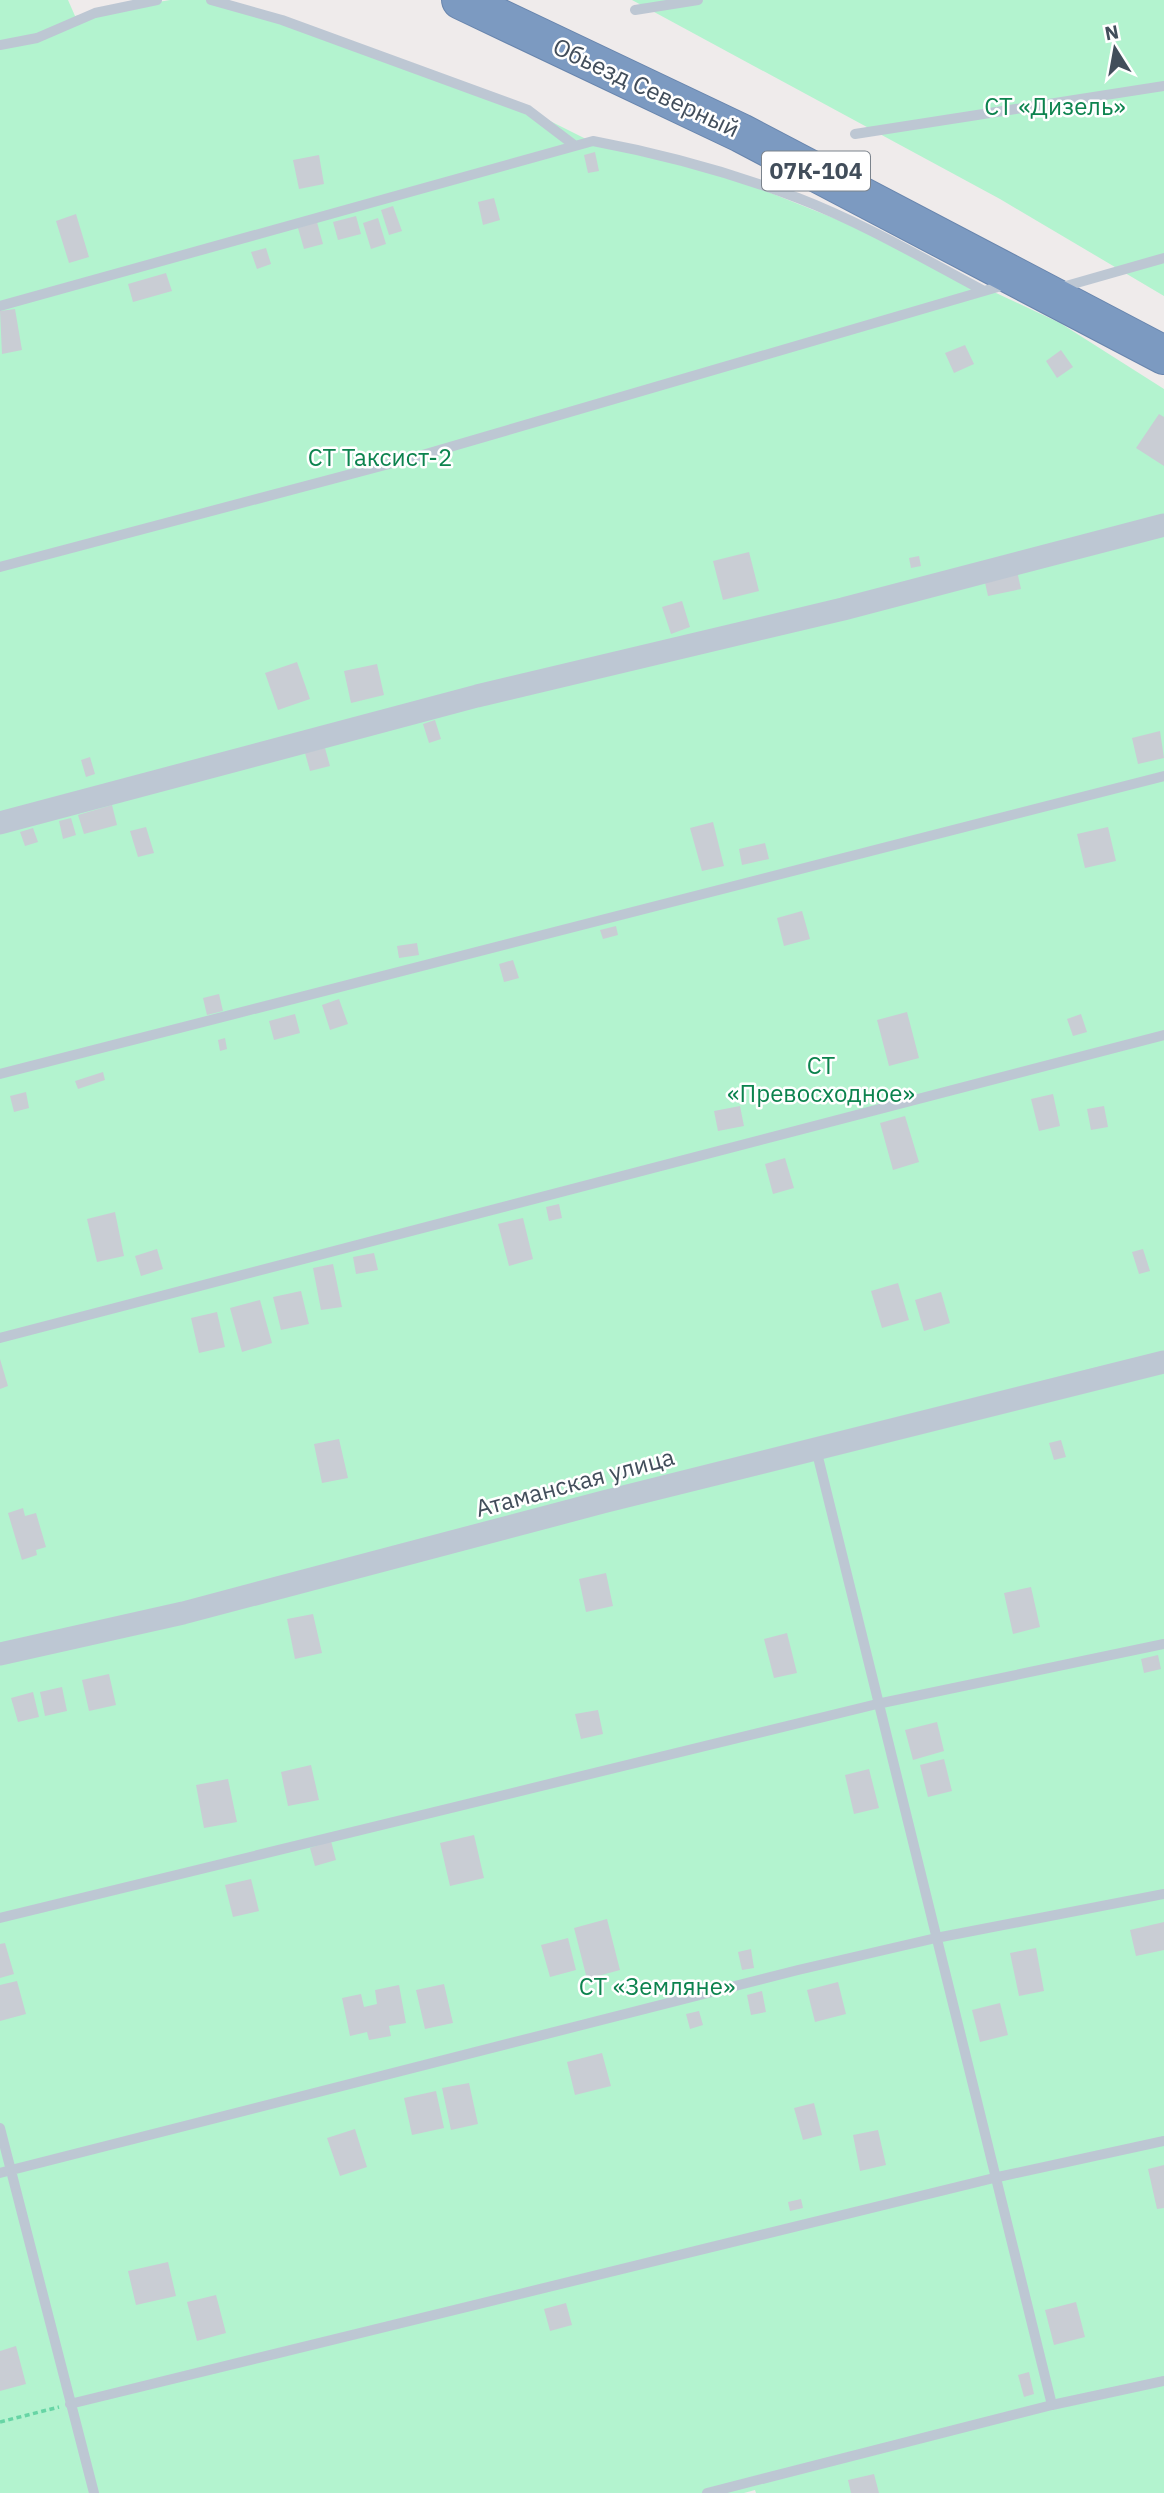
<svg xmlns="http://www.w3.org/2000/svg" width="1164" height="2493" viewBox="0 0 1164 2493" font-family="'IBM Plex Sans',sans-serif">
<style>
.green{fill:#b3f3cf}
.building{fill:#c9cdd4}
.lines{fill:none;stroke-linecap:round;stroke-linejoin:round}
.highway-casing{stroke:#6885ad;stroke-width:40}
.path{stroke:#67d5a5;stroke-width:3.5;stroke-dasharray:5 3.5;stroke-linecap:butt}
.lane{stroke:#bdc7d3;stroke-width:10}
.street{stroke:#bdc7d3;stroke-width:23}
.highway{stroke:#7c9ac1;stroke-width:38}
.labels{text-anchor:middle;stroke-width:5;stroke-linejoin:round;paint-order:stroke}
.shield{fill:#fff;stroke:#7b838c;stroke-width:2}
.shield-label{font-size:23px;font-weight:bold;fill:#424e5b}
.street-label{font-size:24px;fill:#424e5b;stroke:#fff}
.park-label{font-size:24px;fill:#0c834e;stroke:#fff}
</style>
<rect width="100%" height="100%" fill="#efebeb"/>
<path class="green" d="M0,0H68L75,16L170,0H213L506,99L592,142L721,173L851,225L1060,323L1164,389V2493H756L755,2490L744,2493H0Z
M632,0H1164V296L1000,199Z"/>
<path class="building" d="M595,152L599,171L588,173L584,155Z
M319,155L324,184L299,189L293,160Z
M494,198L500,220L483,225L478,202Z
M393,206L402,231L389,235L381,210Z
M76,214L89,257L69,263L56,221Z
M356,216L361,234L338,240L333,222Z
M378,218L386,244L371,249L363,223Z
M317,222L323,244L304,249L298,228Z
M266,248L271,264L257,269L251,252Z
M166,273L172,291L133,302L128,284Z
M15,309L22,350L2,354L0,311Z
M965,345L974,364L954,373L945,353Z
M1061,350L1073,367L1057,378L1046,361Z
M1159,414L1164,417V466L1136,448Z
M749,552L759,591L723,600L713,561Z
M919,556L921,566L911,568L909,558Z
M1017,571L1021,589L988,596L984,578Z
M682,601L690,627L671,634L662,607Z
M297,662L310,699L278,710L265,673Z
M377,664L384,695L351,703L344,671Z
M435,720L441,739L429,743L423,724Z
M1160,731L1164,758L1138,764L1132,738Z
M325,748L330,766L310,771L305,753Z
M90,757L95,774L86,777L81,760Z
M112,805L117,825L84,834L78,815Z
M71,818L76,835L63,839L59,821Z
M713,822L724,866L702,871L690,828Z
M146,827L154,853L138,857L130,831Z
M1108,827L1116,861L1085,868L1077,834Z
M33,828L38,842L25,846L20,832Z
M765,843L769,859L742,865L739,849Z
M802,911L810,939L784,946L777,918Z
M616,926L618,935L603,939L600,930Z
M417,943L419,955L399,958L397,946Z
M513,960L519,978L504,982L499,964Z
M219,994L223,1011L207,1015L203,998Z
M339,999L348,1024L330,1030L322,1005Z
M907,1012L919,1058L889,1066L877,1020Z
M295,1014L300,1033L274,1040L269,1021Z
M1081,1014L1087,1032L1073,1036L1067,1019Z
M225,1038L227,1049L220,1051L218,1040Z
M103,1072L105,1080L78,1089L75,1081Z
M26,1092L29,1108L14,1112L10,1096Z
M1053,1094L1060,1126L1039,1131L1031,1099Z
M740,1106L744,1126L718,1131L714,1111Z
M1104,1106L1108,1127L1091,1130L1087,1109Z
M905,1116L919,1162L893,1170L880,1123Z
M785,1158L794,1188L773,1194L765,1164Z
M559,1204L562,1218L549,1221L546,1207Z
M115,1212L124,1256L97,1262L87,1219Z
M523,1218L533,1259L509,1266L498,1224Z
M157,1249L163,1269L141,1276L135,1256Z
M1143,1249L1150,1271L1139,1274L1132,1252Z
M374,1253L378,1270L356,1274L353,1257Z
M333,1264L342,1307L321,1310L313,1268Z
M898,1283L909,1320L882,1328L871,1291Z
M301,1291L309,1324L281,1330L273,1297Z
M941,1292L950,1323L924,1331L915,1300Z
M260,1300L272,1343L242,1352L230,1308Z
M217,1312L225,1347L199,1353L191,1318Z
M0,1359L8,1386L0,1389Z
M339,1439L348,1478L322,1483L314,1444Z
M1061,1440L1066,1457L1054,1460L1049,1443Z
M23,1508L25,1516L36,1513L46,1547L36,1550L37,1555L22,1560L8,1513Z
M606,1573L613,1606L586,1612L579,1579Z
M1031,1587L1040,1627L1013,1634L1004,1593Z
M313,1614L322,1653L295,1659L287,1619Z
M787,1633L797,1673L774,1678L764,1639Z
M1158,1655L1161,1669L1144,1673L1141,1659Z
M109,1674L116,1705L89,1711L82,1680Z
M62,1687L67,1711L45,1716L40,1692Z
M33,1692L39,1717L18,1722L11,1698Z
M598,1710L603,1734L581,1739L575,1714Z
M937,1722L944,1751L913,1760L905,1730Z
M944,1759L952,1791L928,1797L920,1765Z
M311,1765L319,1800L288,1806L281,1772Z
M869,1769L879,1808L854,1814L845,1775Z
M228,1779L237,1822L204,1828L196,1785Z
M474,1835L484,1878L450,1886L440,1843Z
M331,1841L336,1860L315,1866L310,1848Z
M251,1879L259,1911L233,1917L225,1885Z
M607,1919L620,1970L587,1979L574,1928Z
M1164,1922V1950L1136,1956L1130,1930Z
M568,1938L576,1970L550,1977L541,1945Z
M5,1943L14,1974L0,1978V1944Z
M1036,1948L1044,1991L1019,1996L1010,1953Z
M751,1949L754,1968L742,1970L738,1952Z
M17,1981L26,2014L0,2021V1985Z
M838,1982L846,2014L815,2022L807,1990Z
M444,1984L453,2023L425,2029L416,1990Z
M399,1985L406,2023L389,2026L391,2036L369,2040L367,2032L350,2036L342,1998L361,1994L364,2007L377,2004L375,1990Z
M762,1991L766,2012L751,2015L747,1995Z
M1000,2003L1008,2035L980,2042L972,2010Z
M699,2011L703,2025L690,2029L686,2014Z
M602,2053L611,2086L575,2095L567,2062Z
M469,2083L478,2124L451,2130L442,2088Z
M436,2091L444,2128L412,2135L404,2098Z
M814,2103L822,2135L803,2140L794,2108Z
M355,2129L367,2167L340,2176L327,2138Z
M878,2130L886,2165L860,2171L853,2135Z
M1164,2165V2208L1157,2209L1148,2169Z
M801,2199L803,2208L790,2211L788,2202Z
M168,2262L176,2296L136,2305L128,2271Z
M216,2295L226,2333L197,2341L187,2302Z
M1076,2302L1085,2337L1054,2345L1045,2310Z
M566,2303L572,2325L550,2331L544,2309Z
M16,2346L26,2384L0,2391V2351Z
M1029,2372L1034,2394L1024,2397L1018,2375Z
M874,2474L879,2493H851L848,2480Z"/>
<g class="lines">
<defs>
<path id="highway" d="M461,0L741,133L1164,355"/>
</defs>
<use href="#highway" class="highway-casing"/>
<path class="path" d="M0,2422L59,2407"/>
<path class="lane" d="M211,0L282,20L528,110L574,145
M635,10L698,0
M0,45L37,38L95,13L157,0
M855,134L1164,86
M1059,288L1164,258
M0,306L593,141C663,154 732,173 798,198C863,223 924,259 984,291
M0,567L419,456L1008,284
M0,1074L1164,776
M0,1338L1164,1035
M816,1449L1052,2405
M0,1918L877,1704L1164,1644
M0,2128L94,2493
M0,2173L798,1970L936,1938L1164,1894
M70,2404L998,2177L1164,2141
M707,2493L1052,2405L1164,2381"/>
<path class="street" d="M0,823L477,696L843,609L1164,525
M0,1654L183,1613L603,1502L1164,1362"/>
<use href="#highway" class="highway"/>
</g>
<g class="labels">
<rect class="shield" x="762" y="151.5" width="108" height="39" rx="5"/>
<g class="shield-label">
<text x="816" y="179">07К-104</text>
</g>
<g class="street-label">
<text transform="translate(646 88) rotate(25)" y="8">Обьезд Северный</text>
<text transform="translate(575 1483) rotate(-15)" y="8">Атаманская улица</text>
</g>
<g class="park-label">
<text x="1055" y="115">СТ «Дизель»</text>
<text x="380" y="466">СТ Таксист-2</text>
<text x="821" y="1074">СТ<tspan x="821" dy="28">«Превосходное»</tspan></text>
<text x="657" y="1995">СТ «Земляне»</text>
</g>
</g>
<g transform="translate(1115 49) rotate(349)" stroke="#ffffff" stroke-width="5" paint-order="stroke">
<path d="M0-5L12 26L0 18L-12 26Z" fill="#424e5b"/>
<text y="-10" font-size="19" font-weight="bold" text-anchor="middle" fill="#424e5b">N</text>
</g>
</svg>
